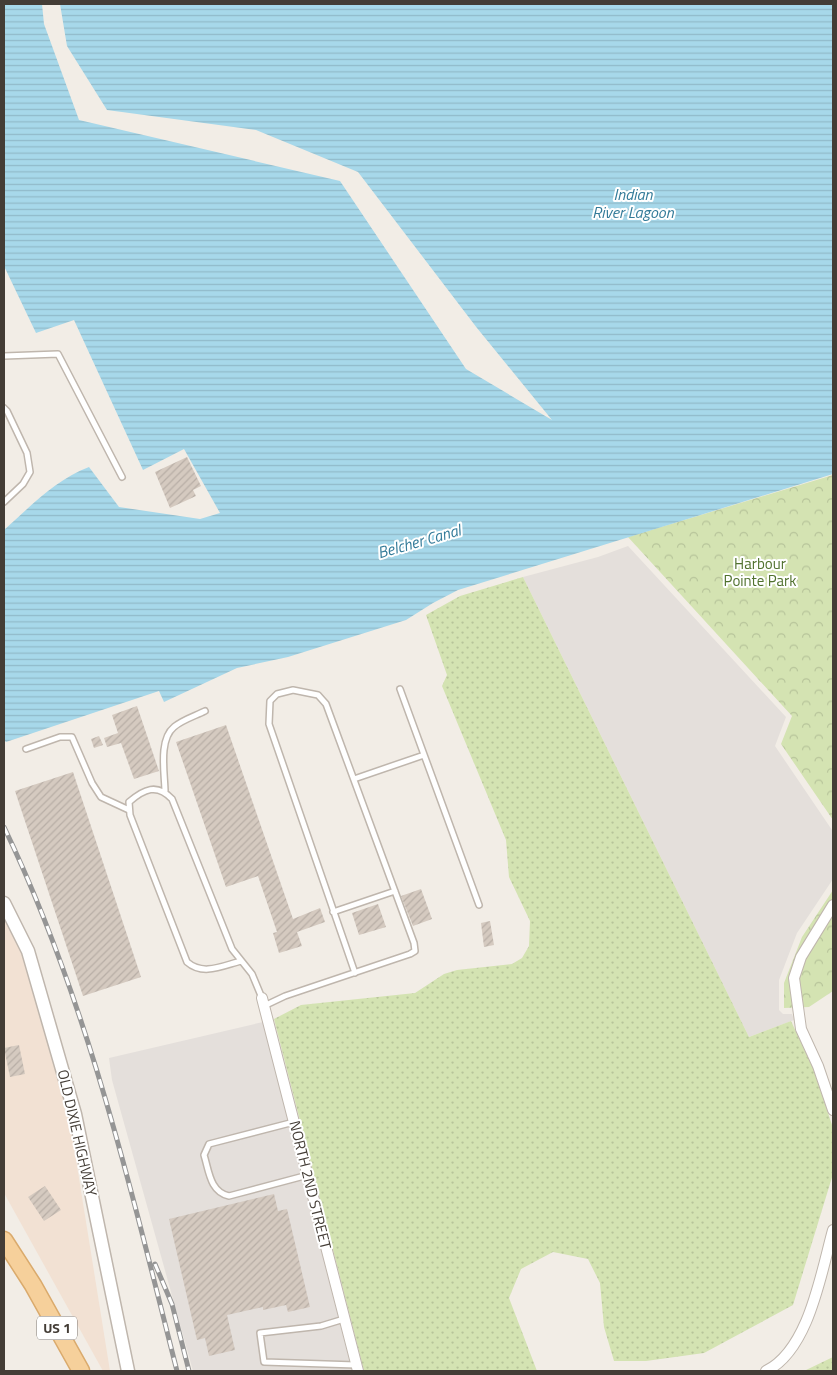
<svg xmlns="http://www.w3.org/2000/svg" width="837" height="1375" viewBox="0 0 837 1375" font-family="'Titillium Web',sans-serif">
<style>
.commercial{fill:#f2e1d3}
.industrial{fill:#e4dfdb}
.grass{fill:url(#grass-dots)}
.forest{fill:url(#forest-crowns)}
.water{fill:url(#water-rules)}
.building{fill:url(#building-hatch)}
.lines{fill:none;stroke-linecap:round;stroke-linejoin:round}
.service-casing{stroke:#bfb6ad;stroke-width:8}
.minor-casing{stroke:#bfb6ad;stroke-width:12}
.tertiary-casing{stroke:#bfb6ad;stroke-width:15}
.primary-casing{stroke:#daaa6c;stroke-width:19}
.service{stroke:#fff;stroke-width:5}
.minor{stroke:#fff;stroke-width:10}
.tertiary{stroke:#fff;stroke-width:12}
.primary{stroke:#f6d09b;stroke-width:16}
.rail-casing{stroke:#959595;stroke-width:5}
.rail{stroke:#fff;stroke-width:3;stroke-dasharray:9;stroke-linecap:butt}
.labels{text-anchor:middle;stroke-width:4;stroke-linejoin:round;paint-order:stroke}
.shield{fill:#fff;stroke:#7c7772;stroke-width:1}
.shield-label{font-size:14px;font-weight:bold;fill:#443d36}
.park-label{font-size:15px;fill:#50712e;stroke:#fff}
.street-label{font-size:15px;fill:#443d36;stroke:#fff}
.water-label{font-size:16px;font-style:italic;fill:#337b99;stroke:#fff}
</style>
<defs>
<pattern id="grass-dots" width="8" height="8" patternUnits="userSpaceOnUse" patternTransform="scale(1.25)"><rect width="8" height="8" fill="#d4e3b2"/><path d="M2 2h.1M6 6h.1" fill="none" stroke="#b7c49a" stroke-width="1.8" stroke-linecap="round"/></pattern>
<pattern id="forest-crowns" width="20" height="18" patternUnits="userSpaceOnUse" patternTransform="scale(1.25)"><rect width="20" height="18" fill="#d4e3b2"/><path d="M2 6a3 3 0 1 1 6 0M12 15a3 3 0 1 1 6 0" fill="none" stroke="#b7c49a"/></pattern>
<pattern id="water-rules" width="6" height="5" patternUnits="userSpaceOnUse" patternTransform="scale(1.25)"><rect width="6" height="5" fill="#a7d8ea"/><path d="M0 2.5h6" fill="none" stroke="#91bac9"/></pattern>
<pattern id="building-hatch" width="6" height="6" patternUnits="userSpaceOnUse" patternTransform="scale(1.25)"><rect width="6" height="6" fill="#d5cac0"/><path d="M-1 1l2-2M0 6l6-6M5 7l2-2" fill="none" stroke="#b8aea6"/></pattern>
</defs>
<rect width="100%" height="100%" fill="#f2ede6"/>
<path class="commercial" d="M4,914L22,954L69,1116L110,1371H103L4,1193Z"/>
<path class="industrial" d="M628,546L786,717L775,746L832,830L833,879L797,933L779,980V1010L783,1014H792L794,1020L749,1037L523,577L598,557Z
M263,1022L352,1371H193L112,1080L109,1058Z"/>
<path class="grass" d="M523,577L749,1037L791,1021L813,1068L833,1128V1174L793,1305L704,1353L646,1361H614L604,1327L600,1283L588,1259L553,1252L521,1269L509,1298L537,1371H364L274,1019L301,1005L415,993L444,974L457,970L512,964L522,958L529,946L530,921L509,877L506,840L442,686L447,675L426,615L460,596Z
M833,1357V1371H804Z"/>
<path class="forest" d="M833,475V820L781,744L792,716L628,537Z
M833,890V991L809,1007L784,1008V983L802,937Z"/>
<path class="water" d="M4,4H42L44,24L79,120L340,181L466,369L552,420L477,328L358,172L256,130L107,110L67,46L60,4H833V474L458,590L433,603L406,620L288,657L237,668L164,702L159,691L6,742L4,740V530C31,506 55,480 89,467L119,507L200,519L220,513L184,449L143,470L74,320L36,333L4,266Z"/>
<path class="building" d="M187,457L201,486L193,490L196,496L170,508L155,472Z
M137,706L159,771L134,779L121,743L107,747L104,738L118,733L112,715Z
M226,725L293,919L320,908L325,922L297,932L302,946L279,953L273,933L277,932L258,876L226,887L176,742Z
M99,736L103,745L94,748L91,739Z
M73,772L141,977L83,996L15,791Z
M421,889L432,919L413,926L401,896Z
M378,904L386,927L359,935L352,913Z
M490,921L494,945L484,947L481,923Z
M19,1045L25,1074L10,1077L4,1048Z
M45,1186L61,1210L44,1221L28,1197Z
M274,1194L278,1211L287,1209L310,1307L288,1312L286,1305L263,1310V1307L227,1315L235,1350L209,1356L205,1338L197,1340L169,1219Z"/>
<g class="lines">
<defs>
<path id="service" d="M4,356L58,354L122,477
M4,408L7,411L27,453L30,472L23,484L4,502
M400,689L479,905
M26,749L60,737H72L92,783L101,797L129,810
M354,779L424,755
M165,792C165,775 158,740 174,727C182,720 195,716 205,711
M333,912L395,891
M241,961C222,966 203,976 187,962L130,815L129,802C144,789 157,783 172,799L232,949L252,974L262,998
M264,1006L285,996L410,954L415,951L414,943L326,704L318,695L293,690L277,694L270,701L269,724L355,973
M294,1122L209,1144L204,1155C209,1171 210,1192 229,1196L308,1175
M344,1319L321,1326L260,1333L264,1362L356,1365"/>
<path id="minor" d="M833,905L801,957L794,978L801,1029L818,1066L833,1110
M262,998L358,1371
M766,1371C809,1350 821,1273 833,1230"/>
<path id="tertiary" d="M4,903L28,951L75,1114L128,1371"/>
<path id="primary" d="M4,1240L33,1285L81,1371"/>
</defs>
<use href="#service" class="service-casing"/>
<use href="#minor" class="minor-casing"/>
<use href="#tertiary" class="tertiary-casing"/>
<use href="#primary" class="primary-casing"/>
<use href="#service" class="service"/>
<use href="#minor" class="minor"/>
<use href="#tertiary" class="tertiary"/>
<use href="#primary" class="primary"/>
<defs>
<path id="rail" d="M4,827C87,1000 130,1186 177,1371
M155,1264L172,1304L189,1371"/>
</defs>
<use href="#rail" class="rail-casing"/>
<use href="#rail" class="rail"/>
</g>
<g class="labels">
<rect class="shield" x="37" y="1316.5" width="40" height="23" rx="4"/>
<g class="shield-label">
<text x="57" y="1333">US 1</text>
</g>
<g class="park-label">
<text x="760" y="569">Harbour<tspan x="760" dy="17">Pointe Park</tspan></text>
</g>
<g class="street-label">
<text transform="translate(77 1133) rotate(77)" y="5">OLD DIXIE HIGHWAY</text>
<text transform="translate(310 1185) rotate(76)" y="5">NORTH 2ND STREET</text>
</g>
<g class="water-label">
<text x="633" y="200">Indian<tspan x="633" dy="18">River Lagoon</tspan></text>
<text transform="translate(419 541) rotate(-16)" y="6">Belcher Canal</text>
</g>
</g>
<rect width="837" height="1375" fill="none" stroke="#443d36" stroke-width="10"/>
</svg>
